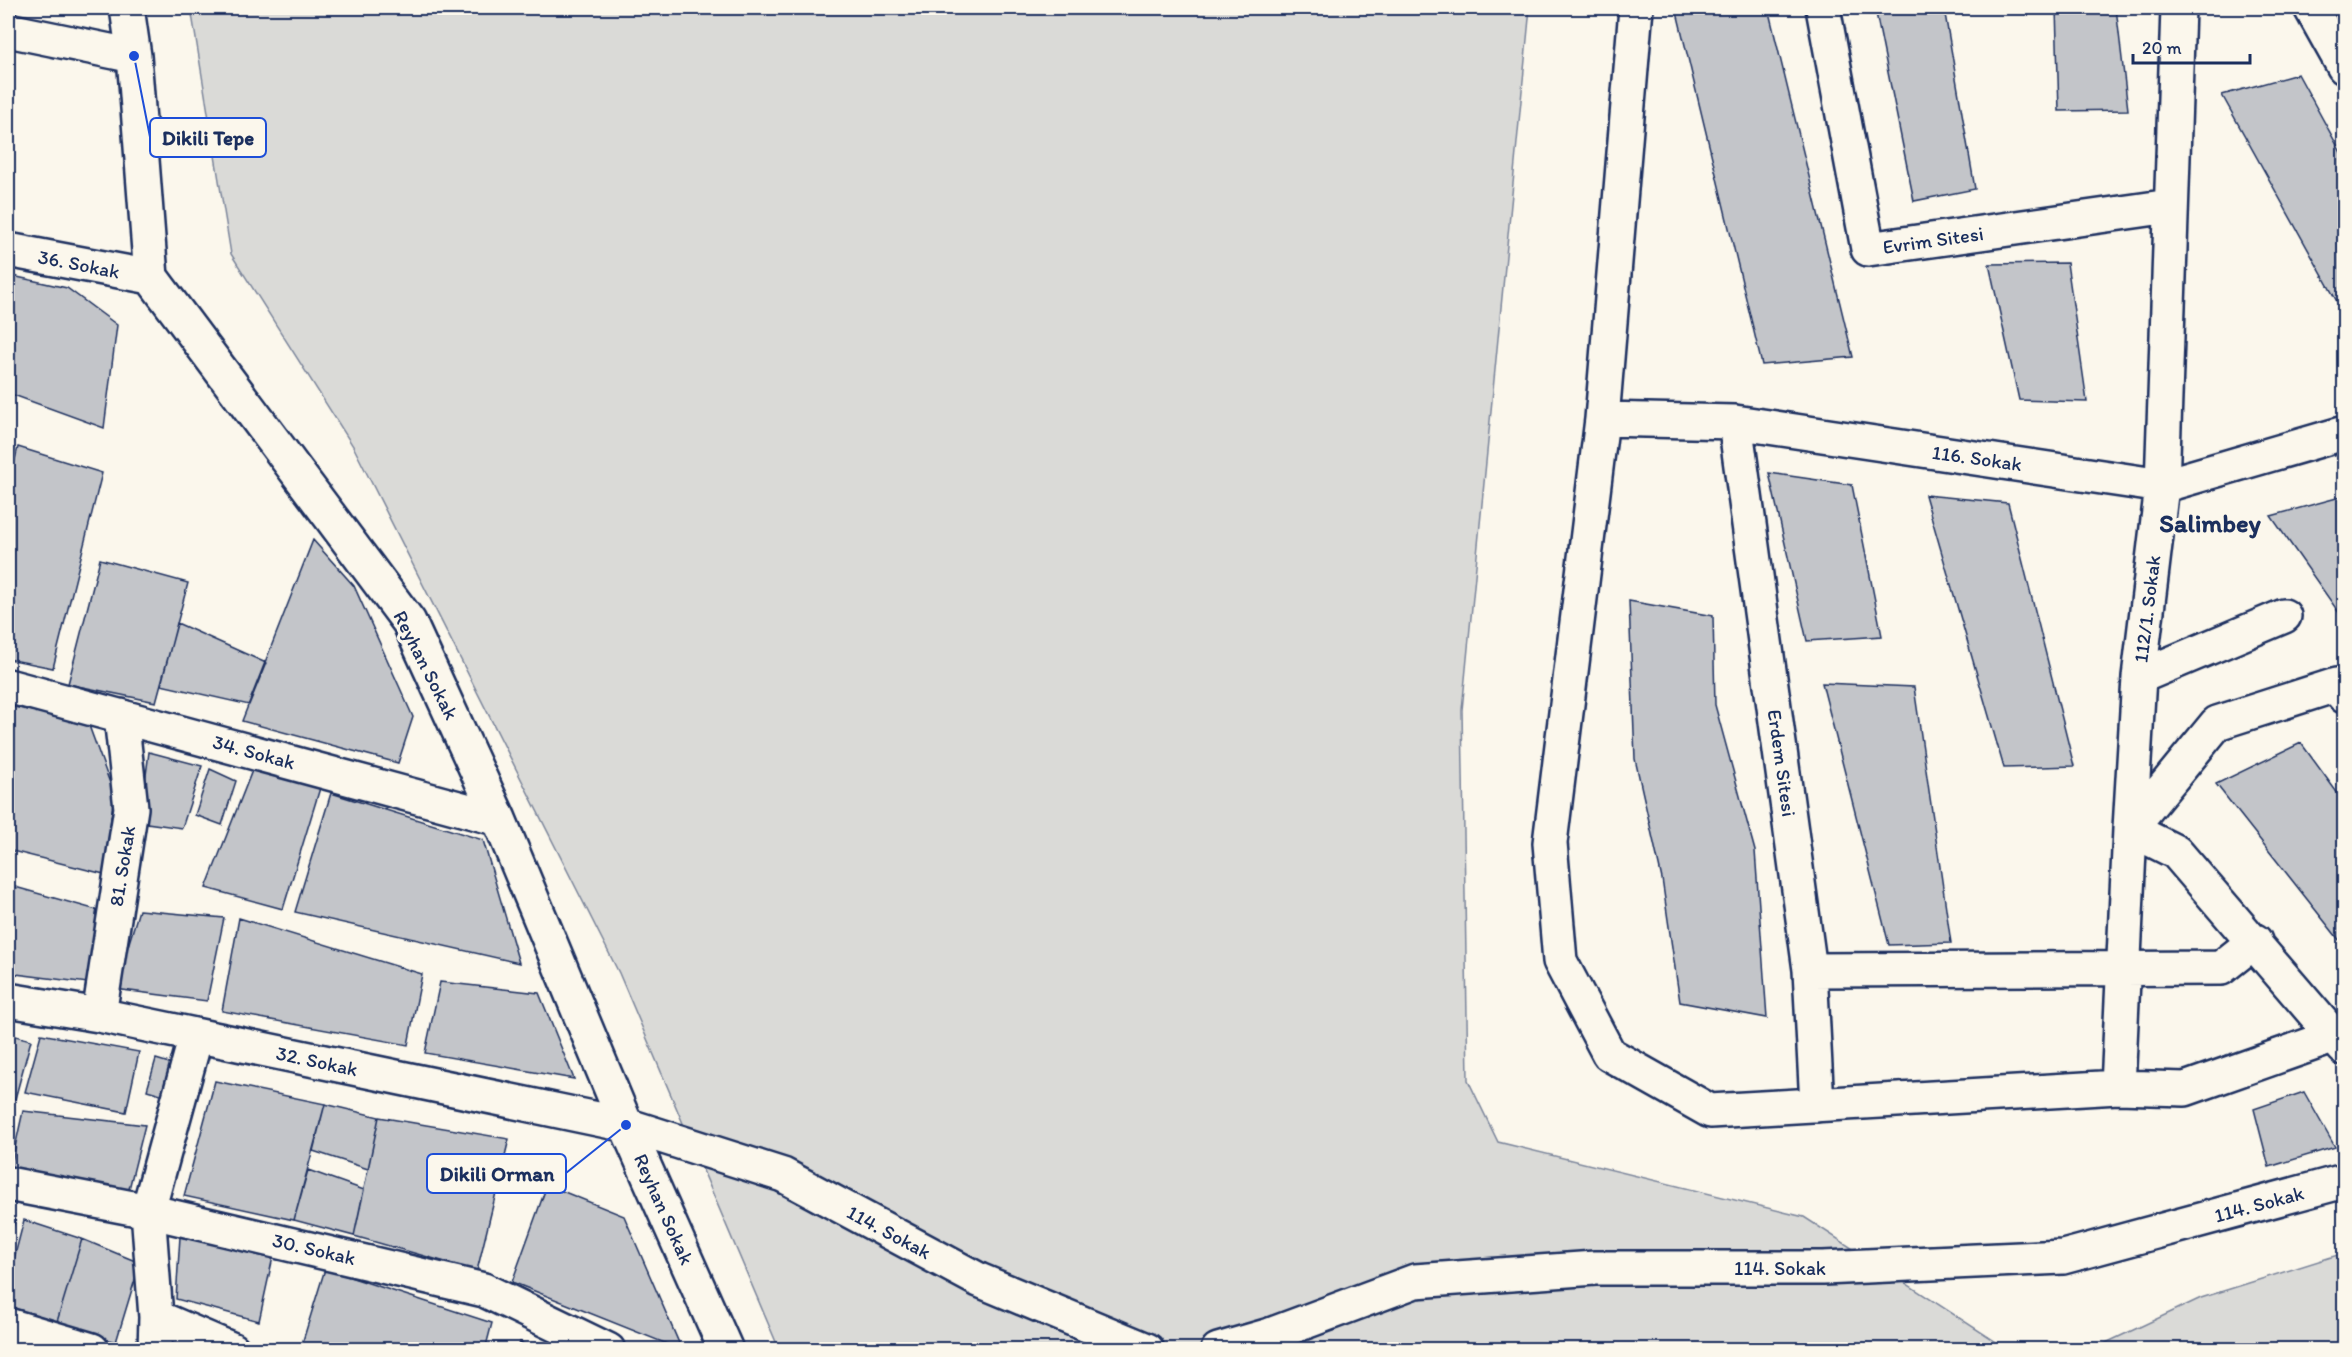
<svg xmlns="http://www.w3.org/2000/svg" width="2352" height="1357" viewBox="0 0 2352 1357" font-family="Itim,sans-serif">
<style>
.green{fill:#dadad7;stroke:#7a849a;stroke-width:1.5}
.building{fill:#c3c5c9;stroke:#1b2f5e;stroke-width:1.5}
.lines{fill:none;stroke-linecap:round;stroke-linejoin:round}
.minor-casing{stroke:#1b2f5e;stroke-width:38}
.minor{stroke:#fbf7ec;stroke-width:33}
.labels{text-anchor:middle;stroke-width:6;stroke-linejoin:round;paint-order:stroke}
.street-label{font-size:20px;fill:#1b2f5e;stroke:#fbf7ec}
.district-label{font-size:26px;font-weight:bold;fill:#1b2f5e;stroke:#fbf7ec}
.leader{fill:none;stroke:#1d4ed8;stroke-width:2}
.callout-dot{fill:#1d4ed8;stroke:#fbf7ec;stroke-width:2}
.callout{fill:#fbf7ec;stroke:#1d4ed8;stroke-width:2}
.callout-label{font-size:21px;text-anchor:middle;font-weight:bold;fill:#1b2f5e}
</style>
<rect width="100%" height="100%" fill="#fbf7ec"/>
<filter id="ink" filterUnits="userSpaceOnUse"><feTurbulence type="fractalNoise" baseFrequency=".0167" numOctaves="2"/><feDisplacementMap in="SourceGraphic" scale="12" xChannelSelector="R" yChannelSelector="G"/><feConvolveMatrix kernelMatrix="1 2 1 2 8 2 1 2 1" color-interpolation-filters="sRGB"/></filter>
<g filter="url(#ink)">
<path class="green" d="M191,8H1530L1462,710L1468,1080L1498,1142L1804,1217L2007,1349H779L619,973L353,446L231,254Z
M2344,1253V1349H2093L2201,1298Z"/>
<path class="building" d="M1676,8H1768L1853,357L1762,365Z
M1875,8H1944L1975,189L1914,201Z
M2056,8H2116L2128,110L2059,111Z
M2298,74L2344,158V314L2222,95Z
M2067,263L2087,402L2019,400L1989,264Z
M8,275L67,288L117,325L104,428L8,393Z
M18,447L102,473L53,668L8,659V488Z
M1769,473L1852,485L1882,636L1807,641Z
M1925,495L2008,503L2074,766L2004,768Z
M2344,496V620L2271,516Z
M313,540L354,586L413,717L398,763L242,721Z
M100,559L188,583L156,702L68,684Z
M1629,601L1713,616L1715,705L1755,851L1767,1018L1680,1002L1662,879L1635,759Z
M177,623L266,663L249,705L161,685Z
M1822,683L1914,687L1951,943L1889,945Z
M14,707L88,723L114,794L104,874L8,850V719Z
M2301,743L2344,802V946L2216,784Z
M149,752L202,766L182,828L140,822Z
M253,768L320,788L283,909L206,888Z
M210,769L236,781L222,825L195,815Z
M331,793L483,840L519,963L295,912Z
M8,885L97,910L88,983L8,973Z
M139,910L224,918L207,1001L115,989Z
M239,918L422,974L408,1045L222,1011Z
M440,982L539,993L574,1079L425,1053Z
M8,1034L31,1040L15,1099L8,1097Z
M41,1034L139,1052L126,1112L25,1092Z
M156,1059L179,1066L171,1097L147,1090Z
M215,1081L325,1104L294,1220L184,1196Z
M2304,1092L2335,1147L2269,1167L2254,1109Z
M325,1104L379,1117L368,1169L313,1151Z
M23,1111L145,1125L127,1197L10,1170Z
M379,1117L509,1139L477,1271L354,1236Z
M308,1170L364,1190L354,1236L294,1220Z
M547,1185L624,1216L682,1350L512,1282Z
M8,1218L15,1220L8,1246Z
M24,1220L82,1239L56,1325L8,1309V1282Z
M180,1237L273,1257L259,1321L176,1299Z
M82,1239L140,1263L116,1342L56,1325Z
M325,1269L492,1323L485,1350H308L301,1347Z
M520,1342L536,1350H517Z"/>
<g class="lines">
<defs>
<path id="minor" d="M127,8L134,56L151,277L409,622L499,819L626,1125L726,1350
M1636,8L1602,419L1550,843L1560,961L1609,1054L1710,1111L2118,1087L2130,829L2217,723L2336,685L2344,696
M1823,8L1868,249L2170,206
M2178,8L2162,486L2139,677L2130,829L2176,852L2344,1048
M2311,8L2344,67
M8,30L134,56
M8,250L151,277
M1602,419L1735,422L2162,486L2344,433
M1735,422L1810,970L1817,1105
M2139,677L2284,616
M8,686L499,819
M1810,970L2221,968L2255,941
M8,1000L99,1015L626,1125L783,1175L979,1280L1147,1350
M99,1015L131,808L121,716
M2118,1087L2185,1089L2335,1036
M8,1184L148,1211L484,1290L608,1350
M156,1317L233,1350
M8,1325L92,1350
M155,1350L156,1317L148,1211L196,1036
M1218,1350L1270,1335L1415,1281L1595,1268H1823L2063,1257L2344,1181"/>
</defs>
<use href="#minor" class="minor-casing"/>
<use href="#minor" class="minor"/>
</g>
</g>
<g class="labels">
<g class="street-label">
<text transform="translate(1933 240) rotate(-8)" y="7">Evrim Sitesi</text>
<text transform="translate(79 264) rotate(11)" y="7">36. Sokak</text>
<text transform="translate(1977 458) rotate(8)" y="7">116. Sokak</text>
<text transform="translate(2147 609) rotate(-83)" y="7">112/1. Sokak</text>
<text transform="translate(426 665) rotate(63)" y="7">Reyhan Sokak</text>
<text transform="translate(254 752) rotate(15)" y="7">34. Sokak</text>
<text transform="translate(1782 763) rotate(82)" y="7">Erdem Sitesi</text>
<text transform="translate(122 866) rotate(-81)" y="7">81. Sokak</text>
<text transform="translate(317 1061) rotate(12)" y="7">32. Sokak</text>
<text transform="translate(2259 1204) rotate(-15)" y="7">114. Sokak</text>
<text transform="translate(664 1209) rotate(66)" y="7">Reyhan Sokak</text>
<text transform="translate(889 1232) rotate(28)" y="7">114. Sokak</text>
<text transform="translate(314 1249) rotate(13)" y="7">30. Sokak</text>
<text x="1780" y="1275">114. Sokak</text>
</g>
<g class="district-label">
<text x="2210" y="532">Salimbey</text>
</g>
</g>
<path class="leader" d="M134 56L150 137M626 1125L566 1173"/>
<g class="callout-dot">
<circle cx="134" cy="56" r="6"/>
<circle cx="626" cy="1125" r="6"/>
</g>
<g class="callout">
<rect x="150" y="118" width="116" height="39" rx="6"/>
<rect x="427" y="1154" width="139" height="39" rx="6"/>
</g>
<g class="callout-label">
<text x="208" y="145">Dikili Tepe</text>
<text x="497" y="1181">Dikili Orman</text>
</g>
<rect width="2352" height="1357" fill="none" stroke="#fbf7ec" stroke-width="30"/>
<rect x="15" y="15" width="2322" height="1327" fill="none" stroke="#1b2f5e" stroke-width="2" filter="url(#ink)"/>
<path d="M2133 54v9h117v-9" fill="none" stroke="#1b2f5e" stroke-width="3"/>
<text x="2142" y="54" font-size="18" fill="#1b2f5e" stroke="#fbf7ec" stroke-width="4.5" paint-order="stroke">20 m</text>
</svg>
